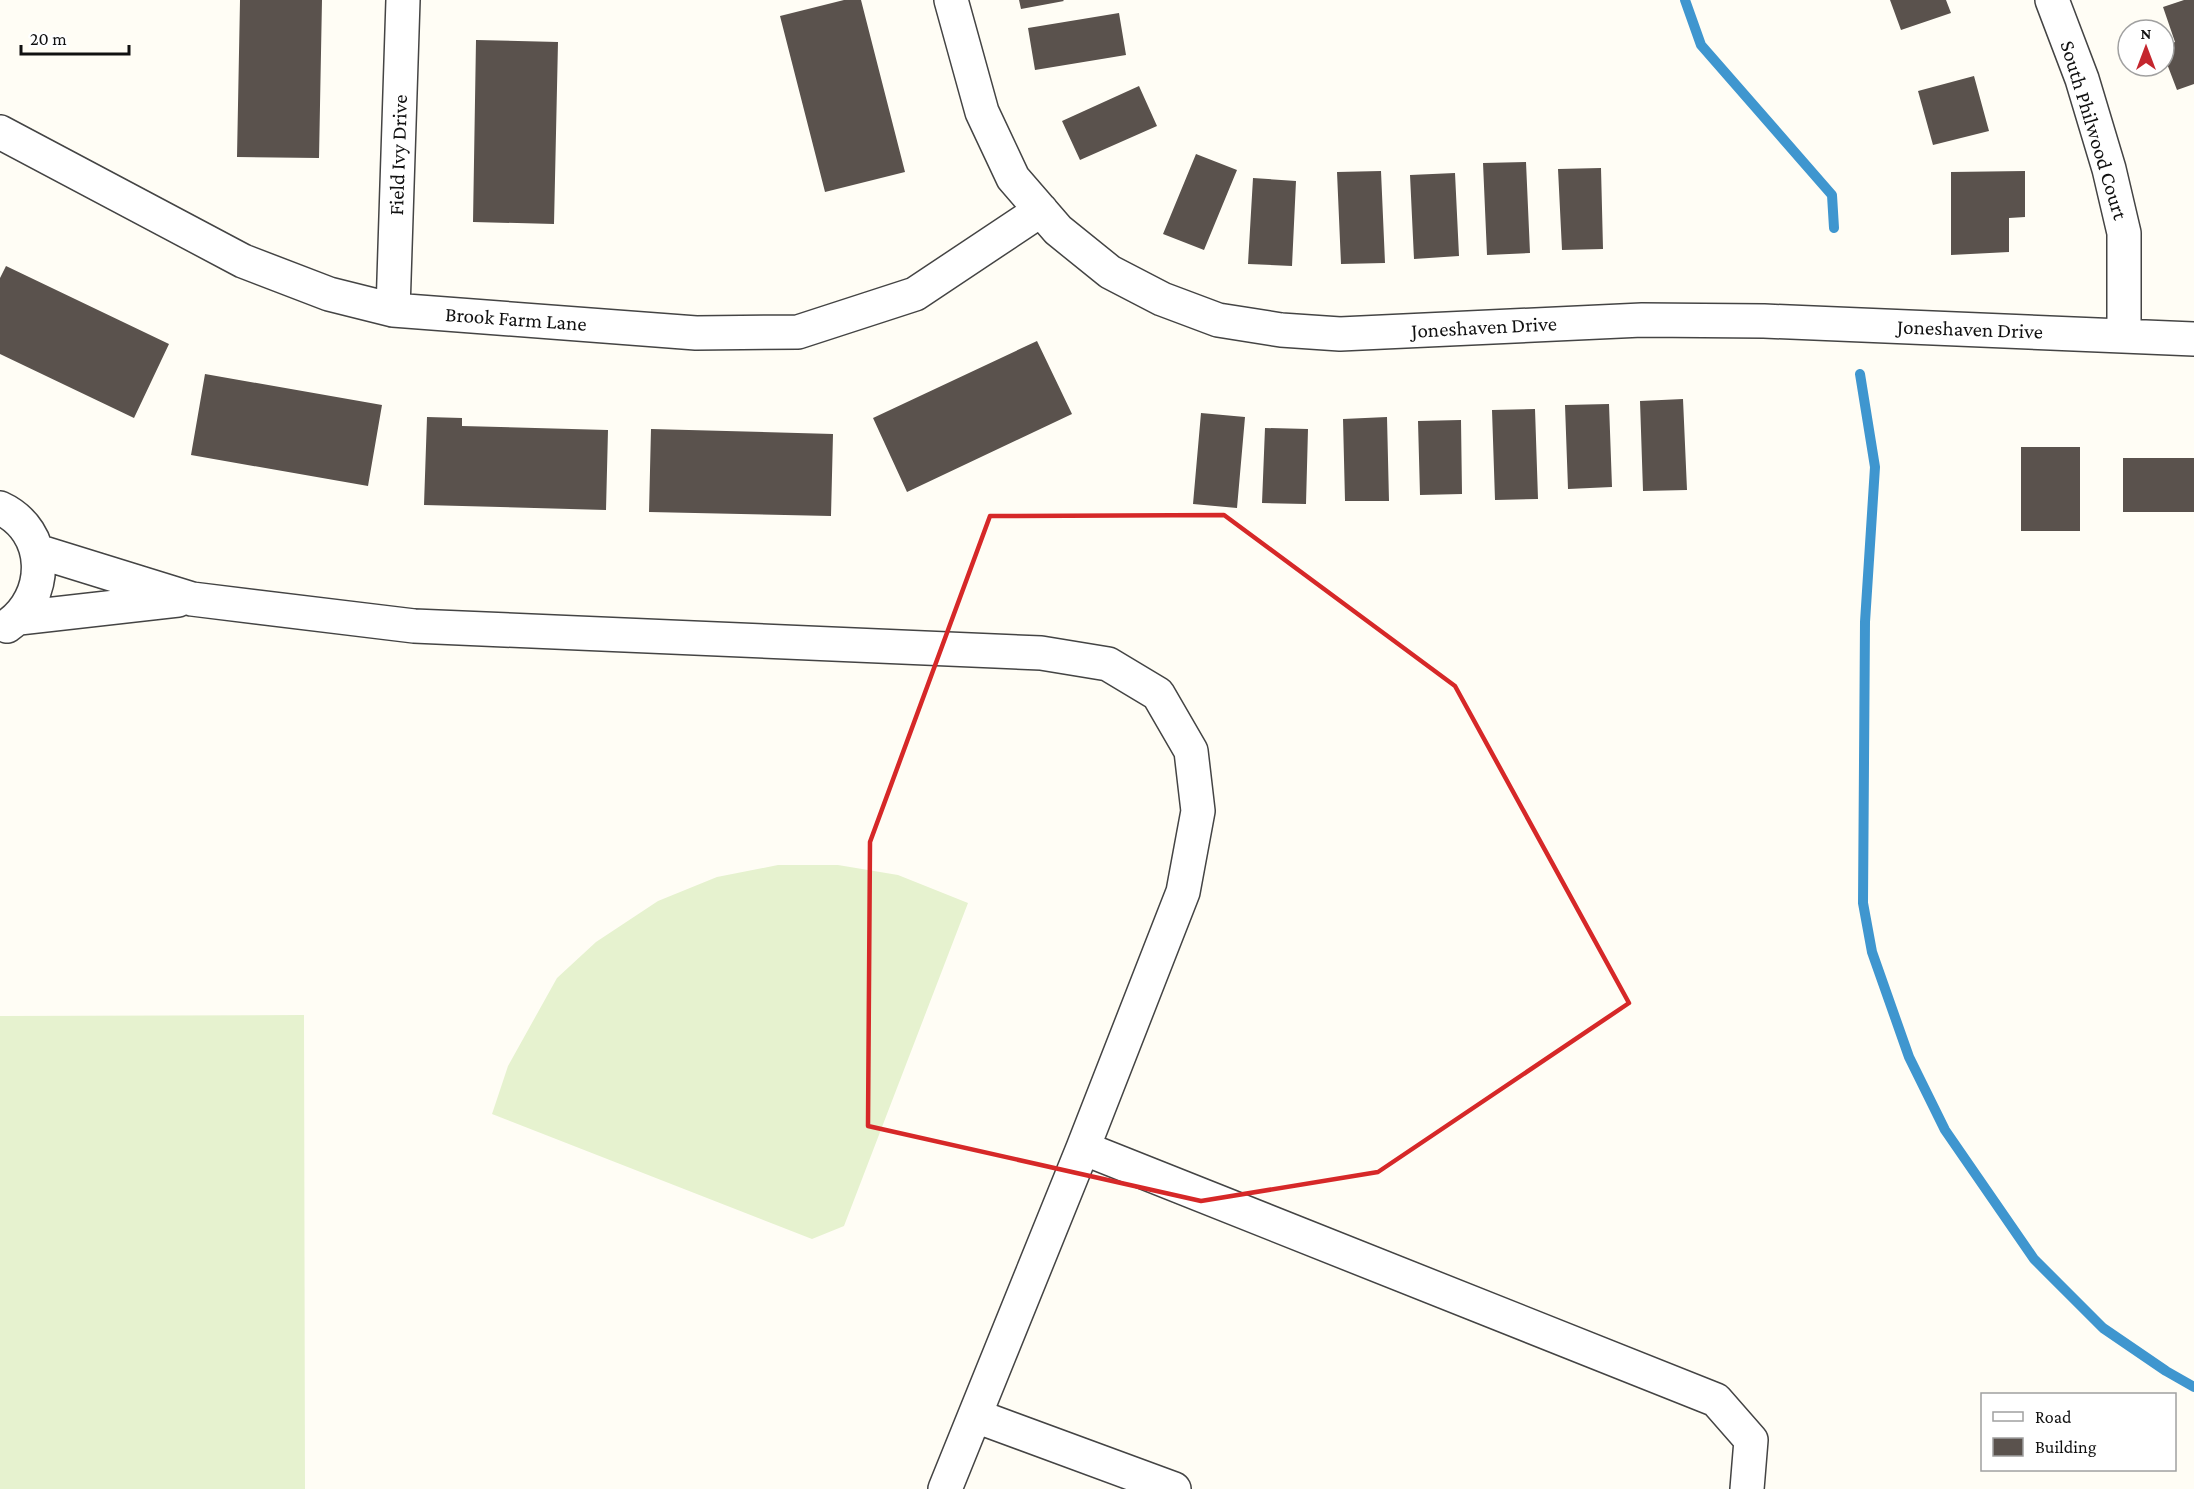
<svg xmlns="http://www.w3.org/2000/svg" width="2194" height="1489" viewBox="0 0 2194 1489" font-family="'Crimson Pro',serif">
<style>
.pitch{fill:#e6f2cf}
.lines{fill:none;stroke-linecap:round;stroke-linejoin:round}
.stream{stroke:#3f96cf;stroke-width:10}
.building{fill:#5a524d}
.minor-casing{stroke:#444;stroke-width:36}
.minor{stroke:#fff;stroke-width:33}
.marked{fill:none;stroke:#d62828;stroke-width:4.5;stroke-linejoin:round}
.labels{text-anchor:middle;stroke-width:6;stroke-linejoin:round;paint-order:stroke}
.street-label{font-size:21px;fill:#111;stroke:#fff}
</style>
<rect width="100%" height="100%" fill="#fffdf5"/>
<path class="pitch" d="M778,865H838L898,875L968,903L844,1226L812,1239L492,1114L508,1066L557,978L596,942L658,901L717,877Z
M304,1015L305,1489H0V1016Z"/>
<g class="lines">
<path class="stream" d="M1685,0L1701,45L1832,195L1834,228
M1860,374L1875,467L1865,622L1863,903L1872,952L1909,1057L1945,1130L2034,1259L2103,1328L2166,1371L2194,1387"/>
</g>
<path class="building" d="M240,0H322L319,158L237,157Z
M844,0H861L905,172L825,192L780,16Z
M1019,0H1063L1064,1L1021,9Z
M1890,0H1946L1951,13L1901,30Z
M2184,0H2194V84L2177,90L2164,56V46L2175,42L2163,7Z
M1119,13L1126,55L1035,70L1028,28Z
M476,40L558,42L554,224L473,222Z
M1974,76L1989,131L1933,145L1918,91Z
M1139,86L1157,126L1080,160L1062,121Z
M1196,154L1237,170L1204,250L1163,234Z
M1526,162L1530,253L1487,255L1483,163Z
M1601,168L1603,249L1562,250L1558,169Z
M1381,171L1385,263L1341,264L1337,172Z
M2025,171V217L2009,218V252L1951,255V172Z
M1455,173L1459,256L1414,259L1410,175Z
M1253,178L1296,181L1292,266L1248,264Z
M6,266L169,344L134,418L0,354V278Z
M1037,341L1072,414L907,492L873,418Z
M205,374L382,405L368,486L191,455Z
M1683,399L1687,490L1643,491L1640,401Z
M1609,404L1612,487L1568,489L1565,405Z
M1535,409L1538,499L1495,500L1492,410Z
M1201,413L1245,417L1237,508L1193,504Z
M427,417L462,418V426L608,430L606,510L424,505Z
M1387,417L1389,501H1345L1343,419Z
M1461,420L1462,494L1420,495L1418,421Z
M1265,428L1308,429L1306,504L1262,503Z
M651,429L833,434L831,516L649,512Z
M2021,447H2080V531H2021Z
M2123,458H2194V512H2123Z"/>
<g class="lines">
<defs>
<path id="minor" d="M951,0L982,112L1013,178L1058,230L1110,272L1162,299L1218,320L1281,330L1340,334L1642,320L1764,321L2194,339
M2052,0L2082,79L2109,169L2124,233V335
M0,132L243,261L329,294L393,310L696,333L798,332L915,294L1041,210
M393,310L403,0
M0,508C50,531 50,597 7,626
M37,551L192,599L414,626L1041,653L1108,664L1158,694L1191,751L1198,811L1183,892L1083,1148L945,1489
M19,618L178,600
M1083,1148L1716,1400L1751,1440L1747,1489
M976,1416L1174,1489"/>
</defs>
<use href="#minor" class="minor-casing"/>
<use href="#minor" class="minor"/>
</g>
<path class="marked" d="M1224,515L1455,686L1629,1003L1378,1172L1201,1201L868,1126L870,842L990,516Z"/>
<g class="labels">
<g class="street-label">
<text transform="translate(2094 130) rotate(73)" y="7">South Philwood Court</text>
<text transform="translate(398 155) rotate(-88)" y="7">Field Ivy Drive</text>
<text transform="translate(516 319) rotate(4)" y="7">Brook Farm Lane</text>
<text transform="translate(1484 327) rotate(-3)" y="7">Joneshaven Drive</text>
<text transform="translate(1970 329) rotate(2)" y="7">Joneshaven Drive</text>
</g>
</g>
<rect x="1981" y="1393" width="195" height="78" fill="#ffffff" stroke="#a0a0a0" stroke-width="1.5"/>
<rect x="1993" y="1412" width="30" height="9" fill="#ffffff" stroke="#a0a0a0" stroke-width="1.5"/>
<text x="2035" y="1423" font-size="18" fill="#111111">Road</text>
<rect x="1993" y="1438" width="30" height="18" fill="#5a524d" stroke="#a0a0a0" stroke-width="1.5"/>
<text x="2035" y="1453" font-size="18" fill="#111111">Building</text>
<g transform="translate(2146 48)"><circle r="28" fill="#ffffff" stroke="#a0a0a0" stroke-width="1.5"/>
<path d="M0-4.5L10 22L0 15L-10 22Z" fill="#c4262e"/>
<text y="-9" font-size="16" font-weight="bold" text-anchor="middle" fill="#111111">N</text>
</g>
<path d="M21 45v9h108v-9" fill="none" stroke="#111111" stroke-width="3"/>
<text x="30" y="45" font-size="18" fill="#111111" stroke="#ffffff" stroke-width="4.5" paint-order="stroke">20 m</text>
</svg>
